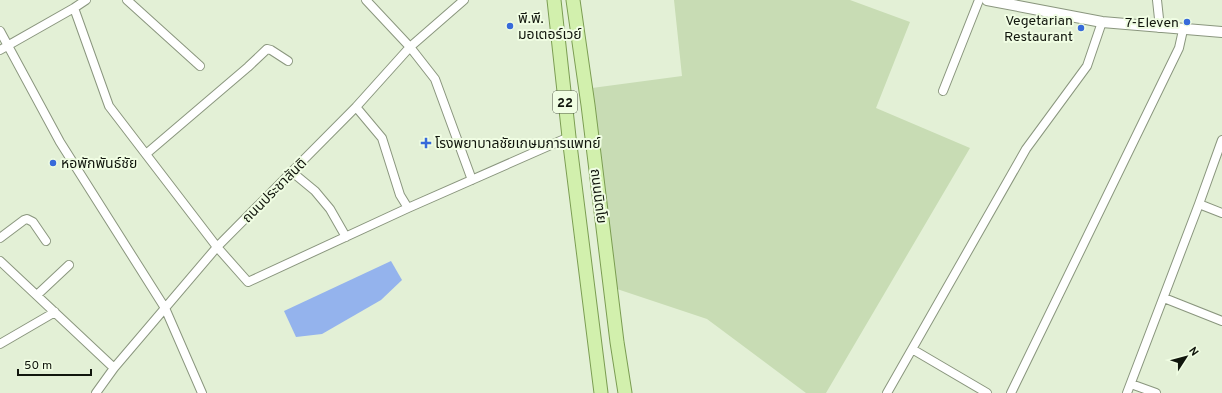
<svg xmlns="http://www.w3.org/2000/svg" width="1222" height="393" viewBox="0 0 1222 393" font-family="Overpass,'Noto Sans Thai',sans-serif">
<style>
.green{fill:#c8dcb4}
.water{fill:#94b3ed}
.lines{fill:none;stroke-linecap:round;stroke-linejoin:round}
.minor-casing{stroke:#8a967e;stroke-width:10}
.tertiary-casing{stroke:#8a967e;stroke-width:12}
.primary-casing{stroke:#7b9d52;stroke-width:15}
.minor{stroke:#fff;stroke-width:8}
.tertiary{stroke:#fff;stroke-width:10}
.primary{stroke:#d2f0ad;stroke-width:13}
.poi-dot{fill:#376ada;stroke:#f0fde3;stroke-width:1.5}
.labels{text-anchor:middle;stroke-width:4;stroke-linejoin:round;paint-order:stroke}
.shield{fill:#f0fde3;stroke:#545b4d;stroke-width:1}
.shield-label{font-size:13px;font-weight:bold;fill:#11160d}
.poi-label{font-size:14px;fill:#11160d;stroke:#f0fde3;text-anchor:start}
.street-label{font-size:14px;fill:#11160d;stroke:#f0fde3}
</style>
<rect width="100%" height="100%" fill="#e3f0d6"/>
<path class="green" d="M674,0H850L910,22L876,108L970,148L826,393H806L707,319L617,289L592,88L682,76Z"/>
<path class="water" d="M391,261L402,280L381,300L322,334L296,337L284,311Z"/>
<g class="lines">
<defs>
<path id="minor" d="M127,0L200,66
M366,0L410,47L435,79L472,180
M1157,0L1160,28
M74,8L109,106L217,247L248,282L408,208L569,137
M0,31L60,142L165,308L202,393
M0,50L74,8L86,0
M943,91L979,0
M356,107L382,138L400,195L408,208
M146,154L248,67L267,49L271,50L288,61
M292,172L315,191L330,209L346,237
M1199,204L1222,213
M0,238L24,220L27,219L33,222L46,241
M0,261L114,368
M37,295L69,265
M1164,298L1222,321
M0,344L55,312
M912,349L987,393
M1131,384L1156,393
M96,393L114,368L217,247L356,107L410,47L464,0
M887,393L1026,149L1087,66L1102,22
M1011,393L1179,48L1183,30
M1127,393L1199,204L1222,140"/>
<path id="tertiary" d="M987,0L1102,22L1222,32"/>
<path id="primary" d="M554,0L569,137L601,393
M573,0L588,105L617,342L625,393"/>
</defs>
<use href="#minor" class="minor-casing"/>
<use href="#tertiary" class="tertiary-casing"/>
<use href="#primary" class="primary-casing"/>
<use href="#minor" class="minor"/>
<use href="#tertiary" class="tertiary"/>
<use href="#primary" class="primary"/>
</g>
<g class="poi-dot">
<circle cx="1187" cy="22" r="4"/>
<circle cx="510" cy="26" r="4"/>
<circle cx="1081" cy="28" r="4"/>
<path d="M424 137h4v4h4v4h-4v4h-4v-4h-4v-4h4z"/>
<circle cx="53" cy="163" r="4"/>
</g>
<g class="labels">
<rect class="shield" x="553" y="91" width="24" height="22" rx="3"/>
<g class="shield-label">
<text x="565" y="107">22</text>
</g>
<g class="poi-label">
<text x="518" y="23">พี.พี.<tspan x="518" dy="16">มอเตอร์เวย์</tspan></text>
<text x="1073" y="25" text-anchor="end">Vegetarian<tspan x="1073" dy="16">Restaurant</tspan></text>
<text x="1179" y="27" text-anchor="end">7-Eleven</text>
<text x="435" y="148">โรงพยาบาลชัยเกษมการแพทย์</text>
<text x="61" y="168">หอพักพันธ์ชัย</text>
</g>
<g class="street-label">
<text transform="translate(274 190) rotate(-45)" y="5">ถนนประชาสันติ</text>
<text transform="translate(599 196) rotate(83)" y="5">ถนนนิตโย</text>
</g>
</g>
<g transform="translate(1186 357) rotate(54)" stroke="#f0fde3" stroke-width="3" paint-order="stroke">
<path d="M0-3L7 15L0 10L-7 15Z" fill="#11160d"/>
<text y="-6" font-size="11" font-weight="bold" text-anchor="middle" fill="#11160d">N</text>
</g>
<path d="M18 369v6h73v-6" fill="none" stroke="#11160d" stroke-width="2"/>
<text x="24" y="369" font-size="12" fill="#11160d" stroke="#f0fde3" stroke-width="3" paint-order="stroke">50 m</text>
</svg>
